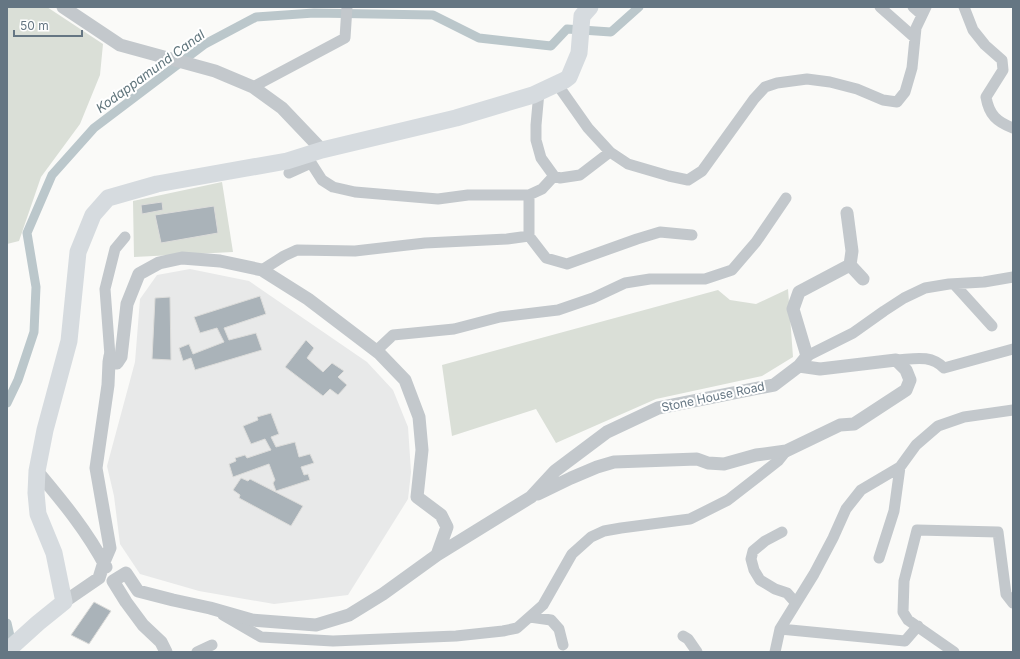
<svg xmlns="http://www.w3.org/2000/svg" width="1020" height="659" viewBox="0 0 1020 659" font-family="Inter,sans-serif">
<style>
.built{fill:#e8e9e9}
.green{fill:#dadfd7}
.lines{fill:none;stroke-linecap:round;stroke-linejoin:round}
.canal{stroke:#bbc7cb;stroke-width:9}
.building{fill:#aab3b9;stroke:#dcdcda}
.minor{stroke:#c3c8cc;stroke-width:11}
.tertiary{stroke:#c3c8cc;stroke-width:13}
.primary{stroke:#d6dbdf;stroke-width:17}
.labels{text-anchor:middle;stroke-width:4;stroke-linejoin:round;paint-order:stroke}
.street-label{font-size:12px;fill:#657683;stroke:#fff}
.water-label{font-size:13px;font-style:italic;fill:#60757c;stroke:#fff}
</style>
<rect width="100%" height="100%" fill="#fafaf8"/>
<path class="built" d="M190,269L249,281L367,362L393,390L408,427L411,472L408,499L348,595L274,604L199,591L140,574L120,544L114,496L107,466L135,362L140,299L157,275Z"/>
<path class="green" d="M7,7H47L103,44L100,75L80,124L41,177L19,241L7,244Z
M222,182L233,252L134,257L133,201Z
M788,289L793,357L762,376L656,399L556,443L536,409L452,436L442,365L718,290L730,300L756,304Z"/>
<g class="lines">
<path class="canal" d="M7,403L18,380L34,332L36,287L27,233L52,175L94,128L205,44L256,17L314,13L433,15L479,38L551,46L567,29L611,32L639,7
M7,623L13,649"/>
</g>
<path class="building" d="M162,202L163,210L142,214L141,205Z
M214,206L218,233L161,243L155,215Z
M260,296L266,314L224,328L229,340L256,333L262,350L195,370L191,358L183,361L179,348L189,344L193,354L224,342L217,328L200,333L194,317Z
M170,297L171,360L152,359L155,298Z
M306,340L314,348L307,358L323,372L332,363L344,371L338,377L347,385L338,395L330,389L323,396L285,367Z
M271,413L279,434L271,437L276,447L295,442L299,457L310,454L314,463L301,467L304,475L308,474L310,480L276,491L273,483L275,480L269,464L233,477L229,464L236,461L235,458L245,455L247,458L271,450L265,439L251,444L243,426L258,420L257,417Z
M241,478L248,481L250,479L303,506L291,526L239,498L240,495L233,490Z
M94,602L111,611L89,644L71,635Z"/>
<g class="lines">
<path class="minor" d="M880,7L915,38
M913,7L922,15
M964,7L973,30L985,45L1002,60L1003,70L986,97C989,115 997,122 1013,128
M557,84L588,128L610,152L628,164L669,176L688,180L702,171L754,99L765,87L777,83L807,79L830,82L857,89L883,100L897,102L905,92L912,68L916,28L926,7
M253,87L345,38L347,7
M539,92L536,125V140L541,158L554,176L560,178L580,175L610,152
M306,155L322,180L333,187L355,192L438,199L468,195H529L542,189L554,176
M289,173L311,163
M529,236V195
M262,270L284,256L297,250L355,251L425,243L507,239L529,236L546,258L567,264L637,239L660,232L692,235
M954,284L992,326
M376,351L393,335L454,329L500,317L558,310L593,298L625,283L650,279H705L732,270L756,242L786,198
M110,356L105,289L115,249L125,237
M807,356L853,333L884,311L904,298L925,288L949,284L984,282L1013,277
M896,360C914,359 930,354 944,368L1013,349
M782,532L765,541L753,551L751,559L754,570L760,580L775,589L787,593L796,603
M879,558L894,511L900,467
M223,615L261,637L333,641L456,636L503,631L517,628L543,605L572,554L591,537L604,531L621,528L690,519L728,500L778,461L786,451
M530,617L551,620L559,629L563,645
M780,629L905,641L918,626
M683,636L688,639L697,652
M197,652L212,645
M775,652L780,629L814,574L833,538L846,509L861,490L900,467L916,445L938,426L964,417L1013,410
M954,652L908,620L903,612L904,581L917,530L998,532L1006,594L1013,603"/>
<path class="tertiary" d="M63,7L120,45L215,71L253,87L282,108L322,150
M847,213L852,251L850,265
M110,356L109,362L117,363L121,357L127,304L139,274L159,263L182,258L220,261L262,270L308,299L379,353L405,380L419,417L422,450L417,497L441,515L447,527L437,555L383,594L349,615L316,625L252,620L210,608L173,600L138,591L126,573L113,581L126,602L143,625L161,642L166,652
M37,471C63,502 87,531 106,567
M538,494L571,478L597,467L614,462L697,459L708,463L724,464L756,455L786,451L840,425L854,424L906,390L910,380L906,370L896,360L820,369L799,366
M437,555L531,497L555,471L607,432L658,408L774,385L799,366L807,356L793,309L799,292L850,265L863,279
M64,602L99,578L104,562L110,548L96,468L108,385L109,362"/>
<path class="primary" d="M7,651L38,623L64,602L54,553L38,514L36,493L37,471L45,430L69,341L78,252L93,215L108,198L157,184L287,161L322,150L456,118L533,95L565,80L569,77L579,53L582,16L590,7"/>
</g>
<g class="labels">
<g class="street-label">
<text transform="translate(713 397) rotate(-12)" y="4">Stone House Road</text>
</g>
<g class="water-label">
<text transform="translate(150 71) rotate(-36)" y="5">Kodappamund Canal</text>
</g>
</g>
<rect width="1020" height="659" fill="none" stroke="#657683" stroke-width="16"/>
<path d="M14 30v6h68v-6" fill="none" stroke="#657683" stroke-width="2"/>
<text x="20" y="30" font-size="12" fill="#657683" stroke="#ffffff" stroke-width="3" paint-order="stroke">50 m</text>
</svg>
